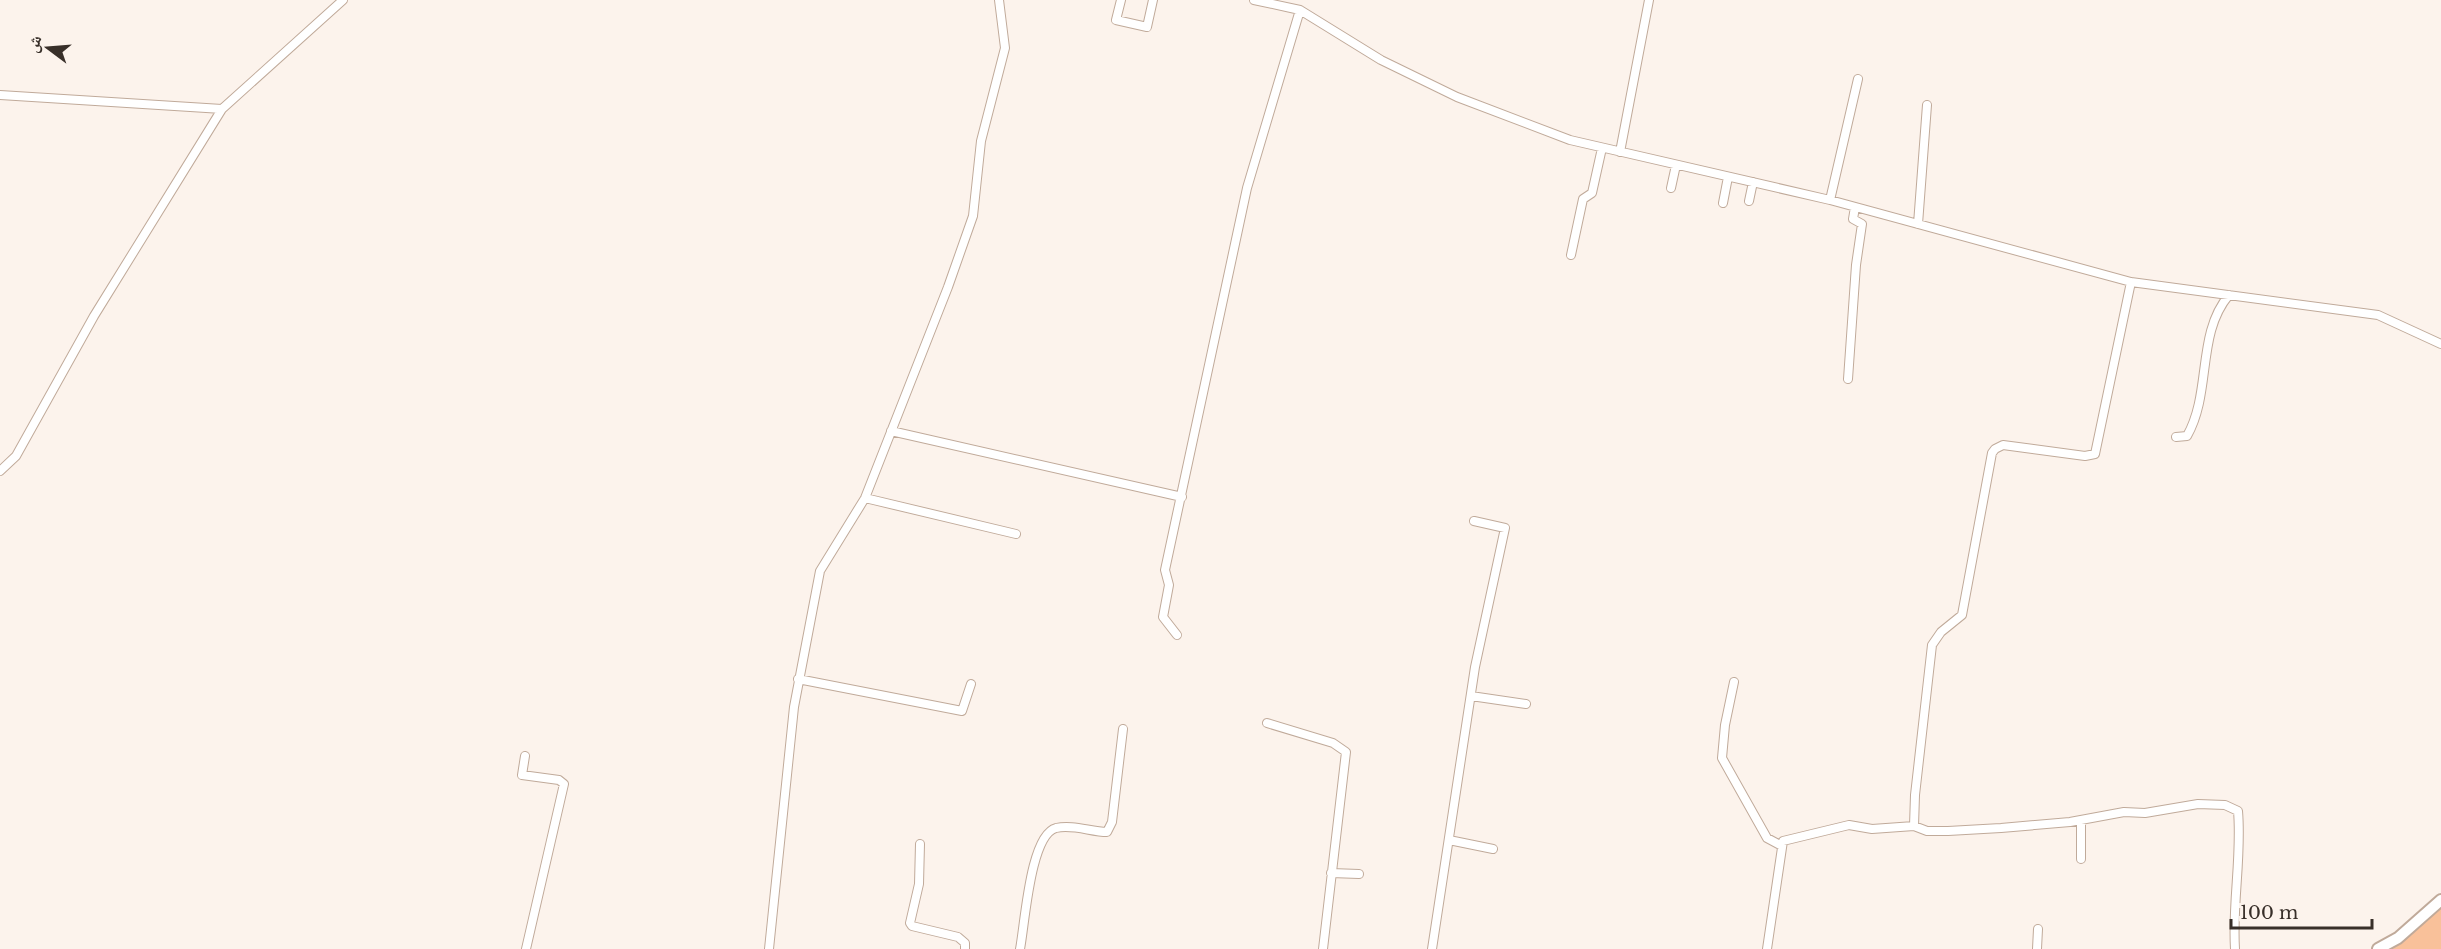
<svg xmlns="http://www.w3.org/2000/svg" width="2441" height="949" viewBox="0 0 2441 949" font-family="'Libre Baskerville','Noto Naskh Arabic',serif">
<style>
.green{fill:#f9c19a}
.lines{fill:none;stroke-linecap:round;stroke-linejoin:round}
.minor-casing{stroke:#c0aa9a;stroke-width:10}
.secondary-casing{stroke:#c0aa9a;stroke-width:14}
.minor{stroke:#fff;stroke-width:8}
.secondary{stroke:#fff;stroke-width:10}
</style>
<rect width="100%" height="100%" fill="#fcf3ec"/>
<path class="green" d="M2441,907V949H2388Z"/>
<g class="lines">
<defs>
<path id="minor" d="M1121,0L1116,20L1147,27L1153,0
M1254,0L1300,10L1381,60L1457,97L1570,140L1830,200L2131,282L2378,315L2441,344
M0,95L222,109
M1620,152L1649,0
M1671,188L1676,165
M1830,200L1858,79
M1749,201L1753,182
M1723,203L1728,177
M1918,224L1927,105
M1571,255L1583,199L1592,193L1602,148
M2131,282L2095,454L2085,456L2003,445L1995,449L1992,453L1962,615L1941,632L1932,645L1915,795L1914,826L1927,831H1948L2001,828L2070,822L2124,812L2145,813L2198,804L2225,805L2238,811C2242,857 2232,903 2235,949
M1848,379L1856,265L1862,224L1853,219L1855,207
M891,431L1182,497
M2176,437L2187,436C2212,392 2196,334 2229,295
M0,471L16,456L94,316L222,109L343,0
M865,498L1016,534
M1177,635L1163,617L1169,585L1165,570L1247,188L1300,10
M798,679L962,711L971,684
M1734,682L1725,725L1722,758L1767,838L1782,846
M1471,696L1526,704
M1267,723L1333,743L1346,752L1323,949
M525,756L522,775L559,780L564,784L526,949
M1449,840L1493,849
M920,844L919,884L910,923L912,926L958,937L965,943V949
M2081,859V820
M1331,873L1359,874
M769,949L794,707L820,571L865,498L948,287L973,216L981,141L1005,48L999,0
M1020,949C1025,924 1030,835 1056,828C1073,824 1091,832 1107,832L1112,822L1123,729
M1432,949L1475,667L1505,528L1474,521
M1767,949L1783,841L1849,825L1872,829L1914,826
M2037,949L2038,929"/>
<path id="secondary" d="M2378,949L2398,938L2441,900"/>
</defs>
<use href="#minor" class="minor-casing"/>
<use href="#secondary" class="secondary-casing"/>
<use href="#minor" class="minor"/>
<use href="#secondary" class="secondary"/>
</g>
<g transform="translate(48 48) rotate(286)" stroke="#fcf3ec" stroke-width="4.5" paint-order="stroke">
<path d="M0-4.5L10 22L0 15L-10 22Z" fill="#382f29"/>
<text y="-9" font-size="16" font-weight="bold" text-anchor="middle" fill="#382f29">ش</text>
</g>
<path d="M2231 919v9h141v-9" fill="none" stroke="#382f29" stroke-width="3"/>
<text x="2240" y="919" font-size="18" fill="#382f29" stroke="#fcf3ec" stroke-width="4.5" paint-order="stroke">100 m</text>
</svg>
